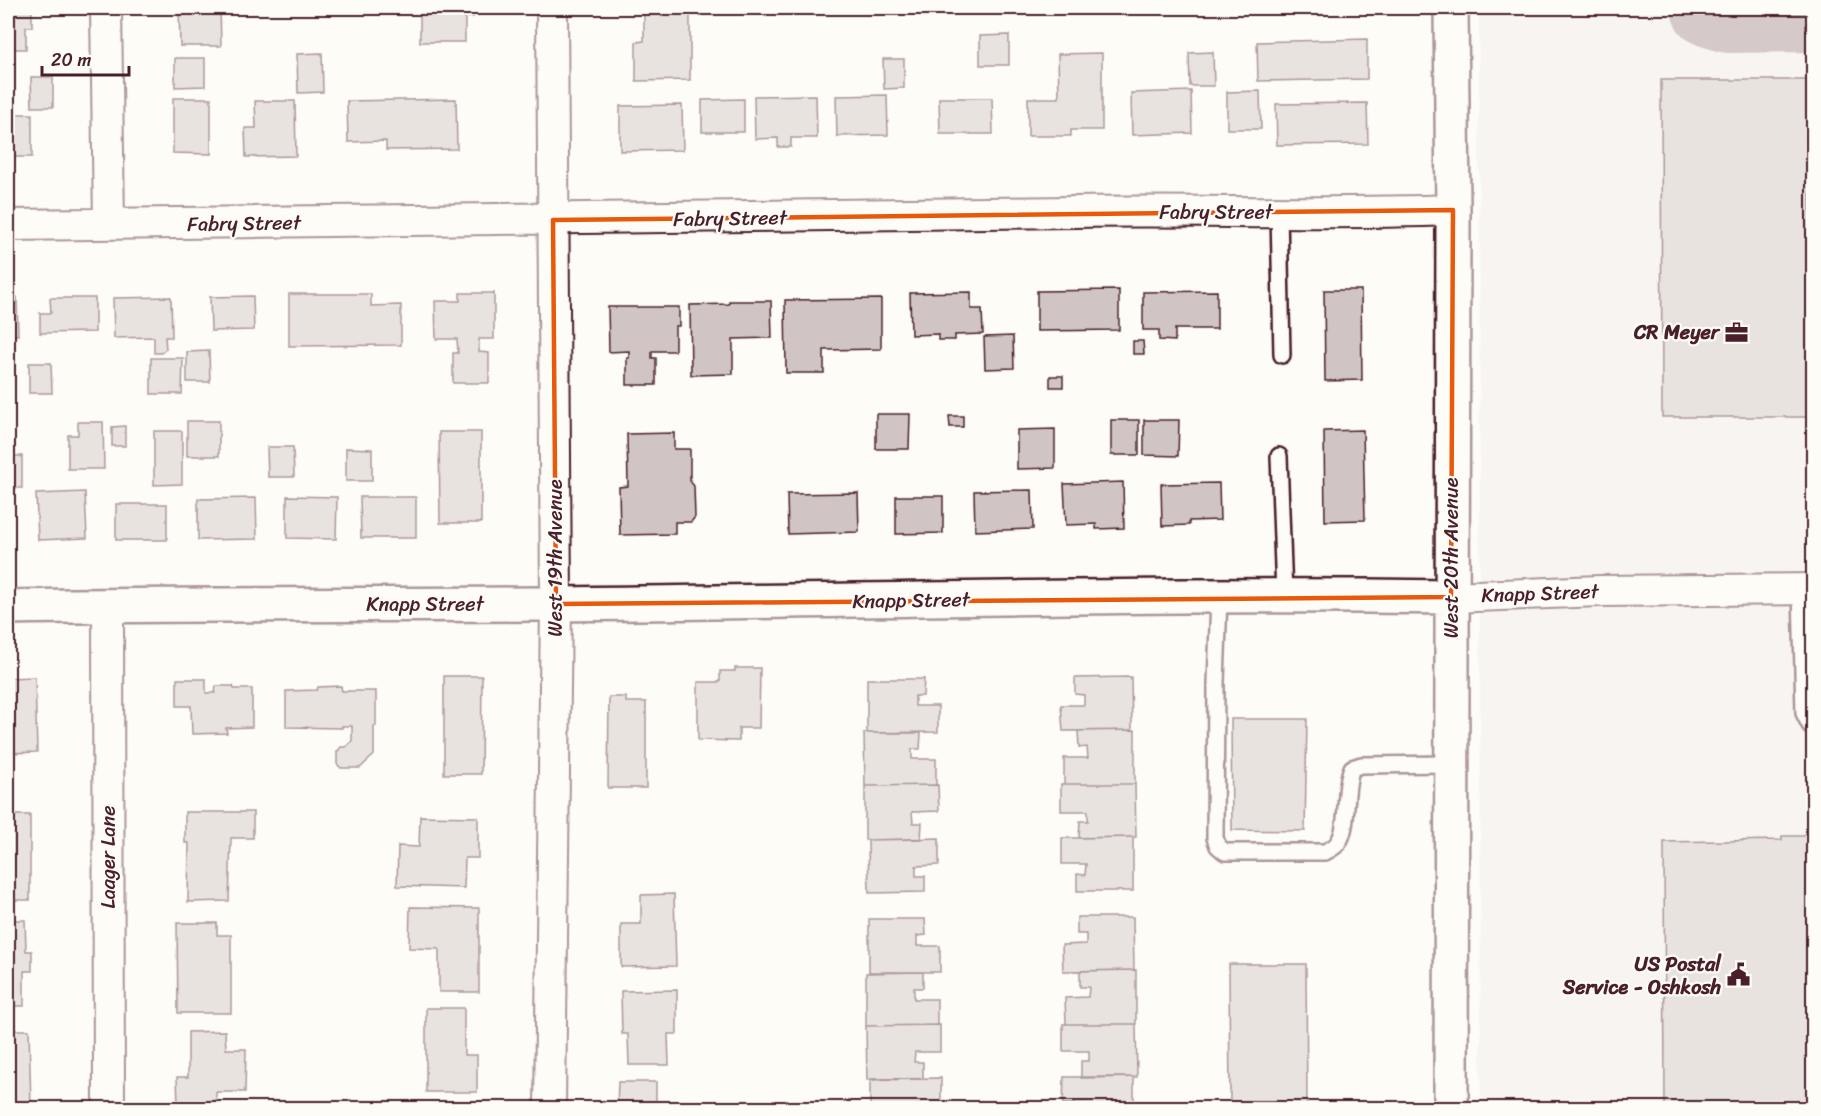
<svg xmlns="http://www.w3.org/2000/svg" width="1821" height="1116" viewBox="0 0 1821 1116" font-family="Sriracha,sans-serif">
<style>
.built{fill:#f0ece8}
.lines{fill:none;stroke-linecap:round;stroke-linejoin:round}
.taxiway{stroke:#a48e91;stroke-width:78}
.building{fill:#d0c5c4;stroke:#4a1f2b;stroke-width:1.5}
.lane-casing{stroke:#4a1f2b;stroke-width:20}
.street-casing{stroke:#4a1f2b;stroke-width:34}
.secondary-casing{stroke:#4a1f2b;stroke-width:38}
.lane{stroke:#fdfcf7;stroke-width:15}
.street{stroke:#fdfcf7;stroke-width:30}
.secondary{stroke:#fdfcf7;stroke-width:33}
.marked{fill:none;stroke:#e8590c;stroke-width:4.5;stroke-linejoin:round}
.labels{text-anchor:middle;stroke-width:4.5;stroke-linejoin:round;paint-order:stroke}
.street-label{font-size:20px;fill:#4a1f2b;stroke:#fdfcf7}
.poi-label{font-size:20px;font-weight:bold;fill:#4a1f2b;stroke:#fdfcf7;text-anchor:end}
</style>
<rect width="100%" height="100%" fill="#fdfcf7"/>
<filter id="ink" filterUnits="userSpaceOnUse"><feTurbulence type="fractalNoise" baseFrequency=".0167" numOctaves="2"/><feDisplacementMap in="SourceGraphic" scale="12" xChannelSelector="R" yChannelSelector="G"/><feConvolveMatrix kernelMatrix="1 2 1 2 8 2 1 2 1" color-interpolation-filters="sRGB"/></filter>
<g filter="url(#ink)">
<path class="built" d="M1479,8H1813V1108H1481Z"/>
<g class="lines">
<path class="taxiway" d="M1710,8L1729,14L1814,13"/>
</g>
<path class="building" d="M8,8H32V27H26V49H8Z
M179,8H220L221,46H180Z
M420,8H473V17H465V42H420Z
M644,8H690V80L636,81V42L644,41Z
M1009,35V65H980V36Z
M1367,39V79L1258,81L1257,42Z
M1213,52L1214,86H1190L1189,53Z
M322,53L323,92L298,93L297,54Z
M1102,53V130H1071V136H1028V98H1059L1058,54Z
M175,58H205V86L175,87Z
M883,59H904V88L884,89Z
M31,77H53V107H32Z
M1661,80H1810V247H1814V417H1662Z
M1191,91L1192,133L1132,135L1131,93Z
M1260,91L1261,129H1227V92Z
M816,95L817,138H791V147H778V138L755,139L754,96Z
M887,95L888,135L837,136L836,96Z
M173,98H211V154L173,153Z
M939,98H992L993,134H940Z
M456,99L457,149L386,150V141L348,142L347,101Z
M744,99V132H702V100Z
M255,101H295L296,156L246,157L245,128H256Z
M1367,103L1368,144L1277,145L1276,104Z
M682,105L683,150L620,151V106Z
M8,114H32V157H8Z
M1119,290V330L1037,331V291Z
M1324,290H1361L1362,380L1325,381Z
M1217,291V329H1175V341L1159,340V330H1143V292Z
M971,292V309H982L983,334L955,335V340H938V334L911,335L910,293Z
M460,293H494V339H479V352L489,353V383H453V353H458L457,339H436L435,301H460Z
M289,294H371V306L401,305V345L289,346Z
M253,296L254,330L211,331L210,297Z
M8,297H17L18,335H8Z
M171,297L172,337H165L166,349L161,353H154V337L114,338L113,298Z
M50,298H95V332L40,333V313H51Z
M881,299V349L824,350V373H786L785,300Z
M729,301H771L772,338L733,339V374L691,375L690,305L729,304Z
M608,307H679V326H675V351H652V358H656V385H627V358H629V351L609,352Z
M1013,336L1014,368L985,369L984,337Z
M1133,341H1143L1144,354H1133Z
M209,351L210,382H187V352Z
M151,358H183L182,394H151Z
M29,363H51L52,393H29Z
M1050,376H1063V387H1050Z
M876,414H910L909,449H876Z
M949,416H963V427H950Z
M1111,420H1139V455H1111Z
M1144,420H1179L1178,456L1144,455Z
M187,421H219V456H187Z
M78,422H103L104,469H68V435H78Z
M125,426V446H112V427Z
M1055,429V468L1017,469V430Z
M1363,430L1365,520L1325,521L1324,431Z
M154,431H182V484L154,485Z
M439,432H481V523H440Z
M674,433V449H690V481L694,486L695,517L691,522H675V534L620,535L619,487L628,486L627,434Z
M267,447H293L294,477H268Z
M346,448L372,449V481H346Z
M8,456H22V488H8Z
M1123,482L1124,528L1096,529V524L1066,525L1064,484Z
M1219,483L1220,520L1189,521V525L1162,526L1161,484Z
M1032,490L1033,529L975,531L974,491Z
M85,492L87,538L38,540L36,494Z
M858,493L859,532L788,534L787,494Z
M287,496L337,497L336,539L287,538Z
M896,496H943V533L896,534Z
M360,497H416V538H361Z
M256,498L257,539L198,540V499Z
M116,504H167V540H116Z
M735,668H760L759,728H739V741L698,740V682H720V671H735Z
M444,676H482L481,774H444Z
M35,677L37,752L8,753V678Z
M1131,677L1132,730L1063,731L1061,705H1084V695L1075,694V678Z
M177,679H206V693H215L216,686H233L234,689H252V727L226,728L227,733L192,734L191,706H177Z
M867,679H924L923,696H915V706H938V732L867,733Z
M341,686L342,691H376V726H374V755L360,768H341L337,764V752L341,747H346L352,741V726H342V728L286,727V691L317,690L318,687Z
M609,697H626V702H646V788H608Z
M1231,719H1307L1305,831L1232,830Z
M1135,730V784H1064V758H1088L1087,747L1079,748L1078,731Z
M864,733H921L920,749H912V759H936V785L865,786Z
M1061,784H1135L1136,837L1079,838L1080,821H1088V811H1061Z
M938,785L939,811L912,812L913,823H922L921,839L865,840V786Z
M185,812H253V838H231L229,901L188,902L189,843H185Z
M8,815H30V900H8Z
M420,816L478,817V858H465L464,888L397,886L398,846L419,847Z
M1782,836H1814V1108H1665L1664,842L1782,840Z
M1133,837V891H1077V874L1085,875L1086,864H1062V838Z
M939,838V865L916,866V876H925V892L869,893L868,840Z
M674,894L676,966L621,967V924H641V895Z
M410,907L479,908V992H439V949L409,948Z
M1077,917H1133L1134,970L1063,971L1062,945L1086,944V934H1077Z
M869,919H925L926,935L917,936V946H940V972H869Z
M8,920H25L26,951H32V971H24V1006H8Z
M177,923H217V935H231V1013H178Z
M1229,964H1306L1307,1108H1230Z
M1136,970V1024H1066L1065,998L1088,997L1089,987H1080V971Z
M923,972V988H914V999H937V1025L866,1026V973Z
M677,990V1034H668L669,1065H629L628,1034H622L621,991Z
M426,1008H464V1055H477V1092H426Z
M1063,1024H1136L1137,1077L1081,1078V1061H1089V1051H1063Z
M940,1025V1052H915L914,1062H923V1079L867,1080L866,1026Z
M8,1030H29L31,1108H8Z
M225,1031L226,1049H246L245,1092H216V1104L214,1106L178,1104L177,1077H188V1032Z
M1064,1077H1134V1108H1087L1086,1104H1063Z
M941,1078V1105H917V1108H870V1079Z
M618,1082H656V1103L667,1104V1108H617Z"/>
<g class="lines">
<defs>
<path id="lane" d="M1279,212L1282,355
M1279,456L1284,595
M1801,589L1804,713L1810,725L1814,726
M1219,596L1216,683L1215,838L1218,846L1225,852H1325C1329,850 1335,847 1337,844C1350,829 1343,788 1352,768L1361,765L1452,764"/>
<path id="street" d="M106,8L109,224
M8,225C363,222 719,218 1075,212C1201,210 1327,215 1453,210
M1451,597L1600,591L1814,589
M108,605L109,1108
M550,1108L556,604L552,8"/>
<path id="secondary" d="M1451,8L1453,210L1451,1108
M8,607C218,603 428,606 639,603C909,600 1180,593 1451,597"/>
</defs>
<use href="#lane" class="lane-casing"/>
<use href="#street" class="street-casing"/>
<use href="#secondary" class="secondary-casing"/>
<use href="#lane" class="lane"/>
<use href="#street" class="street"/>
<use href="#secondary" class="secondary"/>
</g>
</g>
<path d="M0 0H1821V1116H0ZM1453,210L1451,597L556,604L553,220Z" fill="#fdfcf7" fill-opacity=".55" fill-rule="evenodd"/>
<path class="marked" d="M1453,210L1451,597L556,604L553,220Z"/>
<defs>
<symbol id="office-bare" viewBox="-9 -9 18 18"><path d="M-6-3h4V-5.5h4V-3h4V5H-6ZM-1-4.5V-3h2v-1.5ZM-6 0V1H6V0Z" fill="#4a1f2b" stroke="#fdfcf7" stroke-width="2.5" paint-order="stroke"/></symbol>
<symbol id="civic-bare" viewBox="-9 -9 18 18"><path d="M-.6-6.5H3V-4.5H.6V-3L4-1V1h2V6H-6V1h2V-1L-.6-3ZM-1.2 2.5V6h2.4V2.5Z" fill="#4a1f2b" stroke="#fdfcf7" stroke-width="2.5" paint-order="stroke"/></symbol>
</defs>
<g fill-rule="evenodd">
<use href="#office-bare" x="1720" y="316" width="33" height="33"/>
<use href="#civic-bare" x="1722" y="958" width="33" height="33"/>
</g>
<g class="labels">
<g class="street-label">
<text x="1216" y="219">Fabry Street</text>
<text transform="translate(730 218) rotate(-1)" y="7">Fabry Street</text>
<text transform="translate(244 223) rotate(-1)" y="7">Fabry Street</text>
<text transform="translate(555 558) rotate(-90)" y="7">West 19th Avenue</text>
<text transform="translate(1451 558) rotate(-90)" y="7">West 20th Avenue</text>
<text transform="translate(1540 593) rotate(-2)" y="7">Knapp Street</text>
<text transform="translate(911 600) rotate(-1)" y="7">Knapp Street</text>
<text x="425" y="611">Knapp Street</text>
<text transform="translate(108 857) rotate(-90)" y="7">Laager Lane</text>
</g>
<g class="poi-label">
<text x="1719" y="339">CR Meyer</text>
<text x="1721" y="971">US Postal<tspan x="1721" dy="23">Service - Oshkosh</tspan></text>
</g>
</g>
<rect width="1821" height="1116" fill="none" stroke="#fdfcf7" stroke-width="30"/>
<rect x="15" y="15" width="1791" height="1086" fill="none" stroke="#4a1f2b" stroke-width="2" filter="url(#ink)"/>
<path d="M42 66v9h87v-9" fill="none" stroke="#4a1f2b" stroke-width="3"/>
<text x="51" y="66" font-size="18" fill="#4a1f2b" stroke="#fdfcf7" stroke-width="4.5" paint-order="stroke">20 m</text>
</svg>
